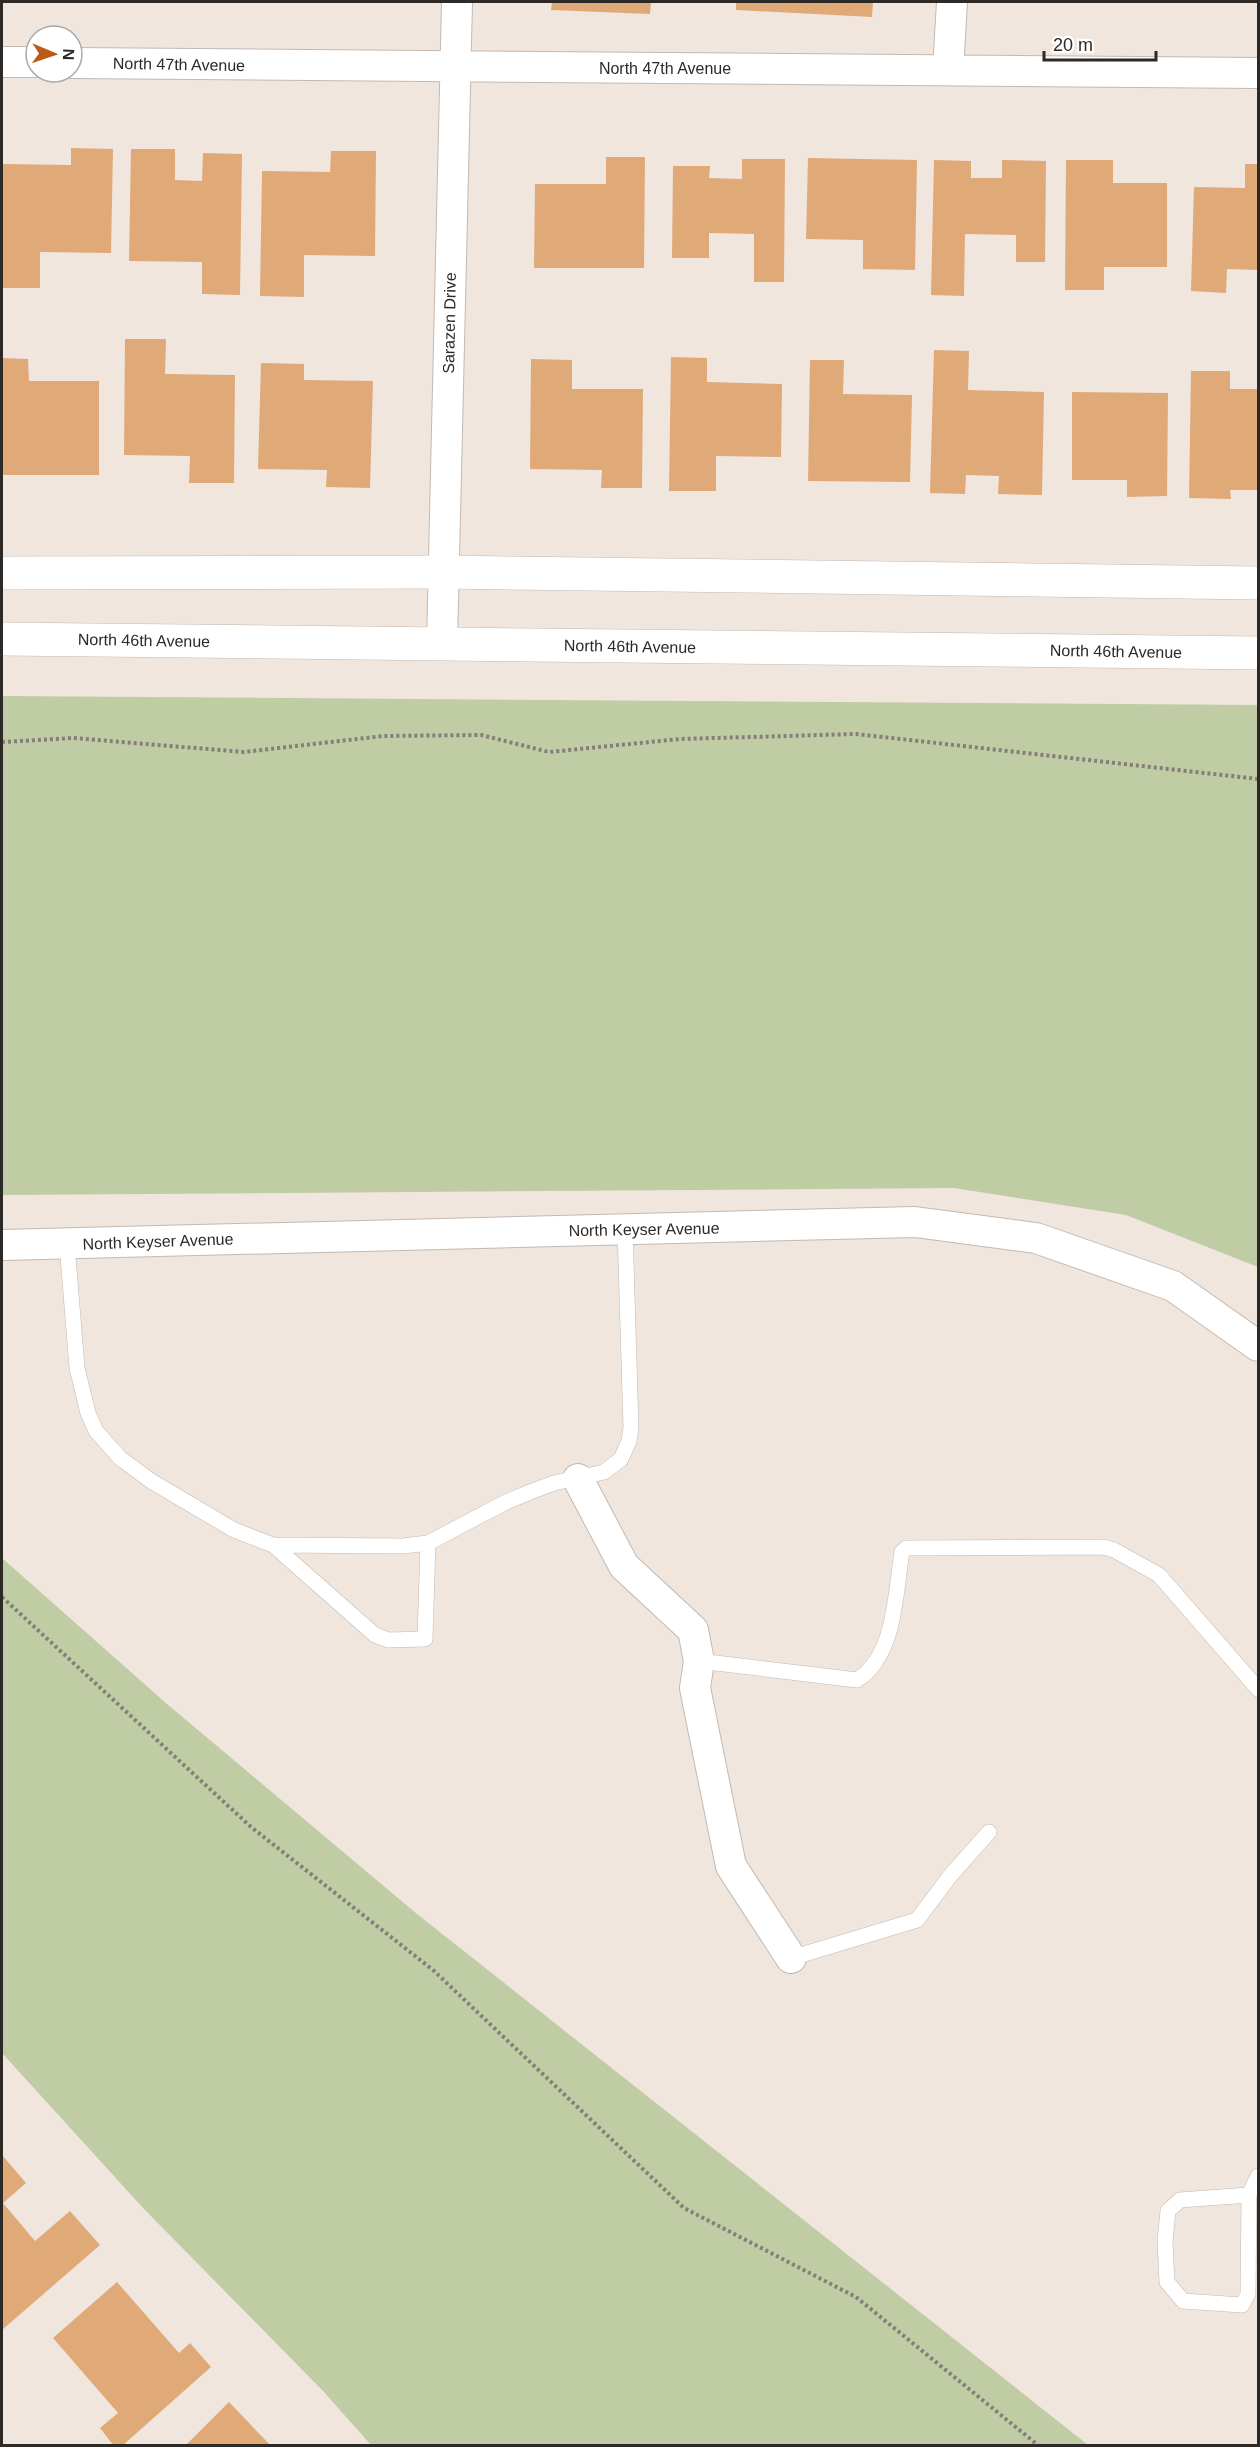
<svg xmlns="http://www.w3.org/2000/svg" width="1260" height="2447" viewBox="0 0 1260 2447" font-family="Helvetica,sans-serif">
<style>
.green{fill:#bfcca4}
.building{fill:#e0a978}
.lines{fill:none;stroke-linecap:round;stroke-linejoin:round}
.lane-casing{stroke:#c3b9b1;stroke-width:16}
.street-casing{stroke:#c3b9b1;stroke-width:32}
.secondary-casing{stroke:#c3b9b1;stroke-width:34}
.path{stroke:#857e79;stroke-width:4;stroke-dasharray:3 3;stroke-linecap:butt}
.lane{stroke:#fff;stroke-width:15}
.street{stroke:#fff;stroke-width:30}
.secondary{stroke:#fff;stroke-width:33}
.labels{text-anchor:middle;stroke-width:4.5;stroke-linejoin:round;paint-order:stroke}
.street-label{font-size:16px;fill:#2c2926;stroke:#fff}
</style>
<rect width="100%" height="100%" fill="#f0e6de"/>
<path class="green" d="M2,696L1258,705V1267L1126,1215L954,1188L2,1195Z
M2,1558L167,1704L417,1914L1088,2445H371L324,2392L144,2209L2,2053Z"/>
<path class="building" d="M552,2H651L650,14L551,10Z
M736,2H873L872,17L736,10Z
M71,148L113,149L111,253L40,252V288H2V164L71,165Z
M131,149H175V180L202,181L203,153L242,154L240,295L202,294V262L129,261Z
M331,151H376L375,256L304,255V297L260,296L262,171L330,172Z
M606,157H645L644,268H534L535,184H606Z
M808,158L917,160L915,270L863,269V240L806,239Z
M742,159H785L784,282H754V234L709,233V258H672L673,166H710L709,178L742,179Z
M934,160L971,161V178H1002V160L1046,161L1045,262H1016V235L965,234L964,296L931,295Z
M1066,160H1113V183H1167V267H1104V290H1065Z
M1245,164H1258V270L1227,269L1226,293L1191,291L1194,187L1245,188Z
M125,339H166L165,374L235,375L234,483H189L190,456L124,455Z
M934,350L969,351L968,390L1044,392L1042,495L998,494L999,476L966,475L965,494L930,493Z
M671,357L707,358V382L782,384L781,457L716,456V491H669Z
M2,358L28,359L29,381H99V475H2Z
M531,359L572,360V389H643L642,488H601L602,470L530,469Z
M810,360H844L843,394L912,395L910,482L808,481Z
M261,363L304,364V380L373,381L370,488L326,487L327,470L258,469Z
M1191,371H1230V389H1258V490H1230L1231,499L1189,498Z
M1072,392L1168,393L1167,496L1127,497V480H1072Z
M2,2155L26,2183L3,2203L35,2241L70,2211L100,2245L2,2330Z
M117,2282L179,2353L190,2343L211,2367L122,2446H114L100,2428L118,2413L53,2338Z
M229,2402L271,2446H185Z"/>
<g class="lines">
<defs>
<path id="lane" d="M67,1244L77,1368L88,1413L96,1431L120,1458L151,1481L234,1530L273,1545L403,1546L428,1543L506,1502L530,1492L554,1483L604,1472L621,1459L629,1441L631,1428L625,1229
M273,1545L375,1635L388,1640L425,1639L428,1543
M699,1661L857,1680C896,1655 895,1593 902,1552L906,1548L1104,1547L1114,1550L1159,1575L1258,1689
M791,1958L917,1920L950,1876L989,1832
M1249,2195L1180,2200L1168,2211L1165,2241L1167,2282L1183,2301L1242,2305L1248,2294L1249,2195L1258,2176"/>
<path id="street" d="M2,62H36
M72,63L1258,73
M948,70L952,2
M442,644L457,2
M2,1245L915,1222L1036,1238L1173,1286L1258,1346
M578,1479L624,1566L693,1630L699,1661L695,1688L731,1866L791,1958"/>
<path id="secondary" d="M2,573L443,572L1258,583
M2,639L1258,653"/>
</defs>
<use href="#lane" class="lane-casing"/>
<use href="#street" class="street-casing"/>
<use href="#secondary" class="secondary-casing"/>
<path class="path" d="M2,742L73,738L244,752L383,736L481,735L549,752L680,739L856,734L1258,779
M2,1597L251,1827L433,1970L684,2208L856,2297L1039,2446"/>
<use href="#lane" class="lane"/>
<use href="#street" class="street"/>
<use href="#secondary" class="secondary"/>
</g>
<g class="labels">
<g class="street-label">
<text transform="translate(179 64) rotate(1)" y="6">North 47th Avenue</text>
<text x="665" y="74">North 47th Avenue</text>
<text transform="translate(449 323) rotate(-89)" y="6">Sarazen Drive</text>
<text transform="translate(144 640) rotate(1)" y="6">North 46th Avenue</text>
<text transform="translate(630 646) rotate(1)" y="6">North 46th Avenue</text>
<text transform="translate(1116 651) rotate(1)" y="6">North 46th Avenue</text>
<text transform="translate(644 1229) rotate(-1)" y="6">North Keyser Avenue</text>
<text transform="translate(158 1241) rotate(-2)" y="6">North Keyser Avenue</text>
</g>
</g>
<rect width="1260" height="2447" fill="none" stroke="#2c2926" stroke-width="6"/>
<g transform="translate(54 54) rotate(92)"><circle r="28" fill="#ffffff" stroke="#aba9a8" stroke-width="1.5"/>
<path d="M0-4.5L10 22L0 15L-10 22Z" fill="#bb5a1a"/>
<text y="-9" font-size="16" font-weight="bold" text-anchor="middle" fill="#2c2926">N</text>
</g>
<path d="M1044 51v9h112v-9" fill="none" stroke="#2c2926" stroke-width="3"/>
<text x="1053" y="51" font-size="18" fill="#2c2926" stroke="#ffffff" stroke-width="4.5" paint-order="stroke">20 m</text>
</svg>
